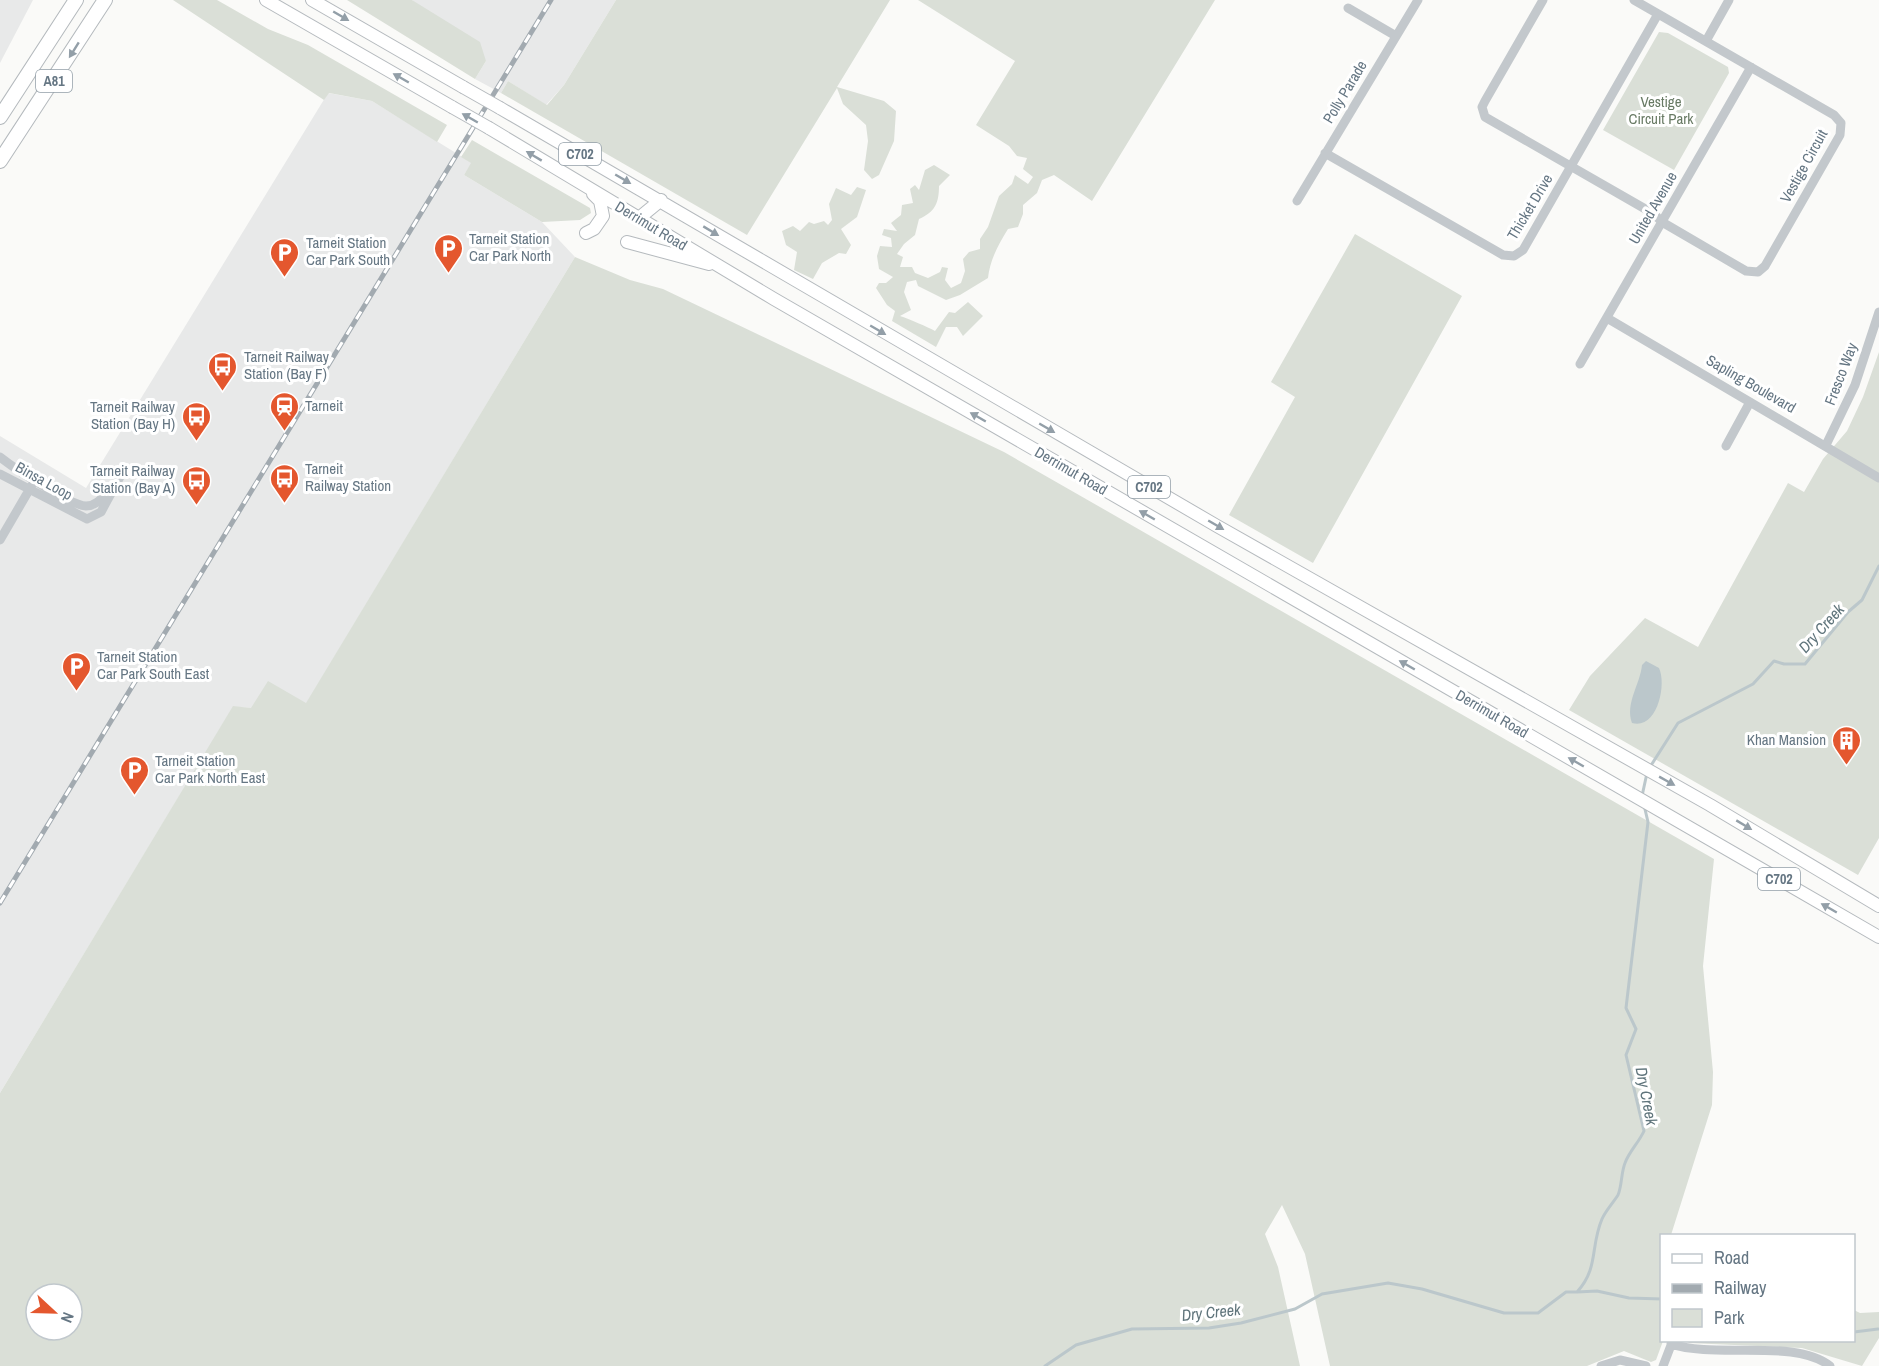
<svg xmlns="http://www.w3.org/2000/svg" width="1879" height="1366" viewBox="0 0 1879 1366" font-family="'Archivo Narrow',sans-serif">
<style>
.built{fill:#e8e9e9}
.green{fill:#dadfd7;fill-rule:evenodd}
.water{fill:#bbc7cb}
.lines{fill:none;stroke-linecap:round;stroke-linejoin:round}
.stream{stroke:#bbc7cb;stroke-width:3}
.major-casing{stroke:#b5babe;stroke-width:14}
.highway-casing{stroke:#b4b9bd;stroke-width:16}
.minor{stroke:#c3c8cc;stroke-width:9}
.major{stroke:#fff;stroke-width:12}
.highway{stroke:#fff;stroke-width:14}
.rail-casing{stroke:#a2aab0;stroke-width:5}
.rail{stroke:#fff;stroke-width:3;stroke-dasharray:9;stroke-linecap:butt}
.major-bridge-casing{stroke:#b5babe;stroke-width:14;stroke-linecap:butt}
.major-bridge{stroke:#fff;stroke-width:12}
.oneway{fill:#939fa8}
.labels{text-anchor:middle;stroke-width:6;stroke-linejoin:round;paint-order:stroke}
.shield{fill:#fff;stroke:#939fa8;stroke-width:1.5}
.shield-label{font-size:14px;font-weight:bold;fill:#657683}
.street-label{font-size:15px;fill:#657683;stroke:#fff}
.park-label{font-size:15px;fill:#687a64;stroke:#fff}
.poi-label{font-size:15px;fill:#657683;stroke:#fff;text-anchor:start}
.water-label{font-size:16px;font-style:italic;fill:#60757c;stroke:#fff}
</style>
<rect width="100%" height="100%" fill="#fafaf8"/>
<path class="built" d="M0,0H33L0,63Z
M412,0H616L564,85L546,105L508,81L501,93L475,79L486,61Z
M328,93L372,101L472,163L464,175L542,222L575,257L306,704L251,708L233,707L0,1093V436L86,488Z"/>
<path class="green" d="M173,0H217L268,29L308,45L447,125L437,142L372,101L329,93L324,100Z
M347,0H412L480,42L486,61L475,79Z
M616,0H890L837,87L884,101L896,111L894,141L879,175L872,179L864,170L868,141L866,125L843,104L837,88L747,235L501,93L508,81L547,105L564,85Z
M918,0H1215L1092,201L1054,175L1042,180L1037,193L1023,205V214L1018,227L1008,229C998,245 990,260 988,278L960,295L946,300L918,286L916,280L907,282L904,292L911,310L900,316C909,319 928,327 935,331L949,312L955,313L968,302L983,316L963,336L957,327H946L936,347L892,321L895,311L887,305L876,288L879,283H886L893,277L879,269L877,256L880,246L892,247L891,238L882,235L884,229L897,231L891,223L901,215L902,205L913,203L910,189L915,185L919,190L925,170L934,165L950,175L939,186C939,203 935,212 919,219L915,235L904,244L897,254L903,257L900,267H912L915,273L928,278L940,272L942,267L948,268L945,280L951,288L961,283L965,271L963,259L969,252L980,249V239L988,227L999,196L1012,184L1015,175L1028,184L1033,177L1023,169L1027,158L1017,156L1009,146L976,125L1015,61Z
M1659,32L1668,33L1728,67L1729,73L1674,170L1603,130Z
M472,140L590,208L591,213L580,220L542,222L464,175L471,163L461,157Z
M857,187L866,190L857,217L841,229L851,245L846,254L839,253L822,263L813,279L794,270L797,252L786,245L782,231L793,226L800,231L809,222L814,224L824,221L828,225L832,220L829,204L836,188L851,195Z
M1355,234L1462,296L1313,563L1229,515L1295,397L1271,382Z
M575,257L630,280L663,289L1004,452L1714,859L1703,966L1713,1072L1712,1105L1671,1235L1662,1236L1663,1341L1656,1360L1651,1362L1624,1351L1587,1366H1330L1305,1254L1282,1205L1265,1234L1278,1267L1300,1366H0V1093L233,706L251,708L268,681L306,703ZM36,1294H72V1330H36Z
M1879,352V838L1858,875L1569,710L1590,676L1645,618L1698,647L1788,483L1804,492L1823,459L1847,431L1863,397Z
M1854,1310L1860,1313L1879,1312V1338L1862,1366L1802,1348L1689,1343L1687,1341L1854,1340Z"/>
<path class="water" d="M1646,661L1659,668C1667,685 1657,730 1632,723C1625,703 1640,685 1642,665Z"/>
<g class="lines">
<path class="stream" d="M1650,767L1678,723L1753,684L1774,661L1784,664H1805L1848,612L1862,600L1879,566
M1642,796L1647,773
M1577,1292L1597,1291L1629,1298L1662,1299
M1854,1332L1878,1329
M1045,1366L1076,1345L1132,1329L1209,1328L1241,1323L1295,1309L1322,1294L1388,1283L1422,1289L1504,1313H1538L1566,1292H1577C1599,1268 1590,1247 1602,1219C1606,1210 1613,1203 1618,1195C1622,1186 1621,1173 1625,1163C1629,1152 1639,1142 1644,1131L1626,1055L1636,1029L1626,1008L1648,822L1644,805"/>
<defs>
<path id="major" d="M266,0L452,107
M312,0L463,87
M500,108L1217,526L1710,805L1879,906
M489,128L774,299L1879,937
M639,218L661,200
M586,233L594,229L603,216L600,201L593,194
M627,242L709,264"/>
<path id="highway" d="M0,117L76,0
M0,161L105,0"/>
</defs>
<use href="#major" class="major-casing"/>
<use href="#highway" class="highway-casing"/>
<path class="minor" d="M1543,0L1485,101L1482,107L1485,117L1654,214L1662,222L1746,271L1758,272L1765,266L1840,135L1841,123L1834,115L1634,0
M1348,8L1396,36
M1706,41L1729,0
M1325,153L1503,255L1514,256L1523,250L1658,14
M1297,201L1418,0
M1607,318L1879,478
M1580,364L1751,67
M1826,445L1855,385L1879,312
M1726,446L1750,402
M0,457C14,468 69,505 86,506C96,506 102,498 108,491
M0,474L87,519L101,512L121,475
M0,540L32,485
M1671,1344C1716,1359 1795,1338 1830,1366
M1601,1366L1620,1360L1646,1366
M1663,1366L1673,1340"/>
<use href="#major" class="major"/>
<use href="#highway" class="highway"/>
<defs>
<path id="rail" d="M0,903L551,0"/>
</defs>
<use href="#rail" class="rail-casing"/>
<use href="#rail" class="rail"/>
<defs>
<path id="major-bridge" d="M463,87L500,108
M452,107L489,128"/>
</defs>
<use href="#major-bridge" class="major-bridge-casing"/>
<use href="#major-bridge" class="major-bridge"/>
</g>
<defs><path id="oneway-solid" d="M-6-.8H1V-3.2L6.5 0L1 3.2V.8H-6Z" transform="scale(1.5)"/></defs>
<g class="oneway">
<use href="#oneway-solid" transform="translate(341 16) rotate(30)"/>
<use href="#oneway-solid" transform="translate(74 50) rotate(122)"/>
<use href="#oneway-solid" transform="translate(401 78) rotate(-150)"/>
<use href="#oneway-solid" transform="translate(470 118) rotate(-150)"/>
<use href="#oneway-solid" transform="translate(534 156) rotate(-149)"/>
<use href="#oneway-solid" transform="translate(623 179) rotate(30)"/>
<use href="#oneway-solid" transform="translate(711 231) rotate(31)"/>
<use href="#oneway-solid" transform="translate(878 330) rotate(30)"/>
<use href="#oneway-solid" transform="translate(978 417) rotate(-150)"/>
<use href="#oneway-solid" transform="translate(1047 428) rotate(30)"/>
<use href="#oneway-solid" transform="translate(1147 515) rotate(-150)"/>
<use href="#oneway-solid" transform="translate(1216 525) rotate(30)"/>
<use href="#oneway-solid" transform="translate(1407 665) rotate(-150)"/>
<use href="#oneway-solid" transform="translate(1576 762) rotate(-150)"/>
<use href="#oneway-solid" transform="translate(1667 781) rotate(29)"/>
<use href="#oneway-solid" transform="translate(1744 825) rotate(31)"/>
<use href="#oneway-solid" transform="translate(1829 908) rotate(-150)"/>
</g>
<defs>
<symbol id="parking-pin" viewBox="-11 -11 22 30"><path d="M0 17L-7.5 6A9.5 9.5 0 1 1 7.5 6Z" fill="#e4572e" stroke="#fff"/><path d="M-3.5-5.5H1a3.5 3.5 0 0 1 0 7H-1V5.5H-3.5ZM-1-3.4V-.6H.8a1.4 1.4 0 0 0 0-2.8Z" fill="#fff"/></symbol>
<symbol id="bus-pin" viewBox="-11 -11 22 30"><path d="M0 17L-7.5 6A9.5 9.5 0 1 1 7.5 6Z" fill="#e4572e" stroke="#fff"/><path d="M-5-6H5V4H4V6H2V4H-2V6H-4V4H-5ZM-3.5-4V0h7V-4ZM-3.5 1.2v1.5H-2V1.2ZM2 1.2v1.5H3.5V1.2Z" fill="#fff"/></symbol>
<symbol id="station-pin" viewBox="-11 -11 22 30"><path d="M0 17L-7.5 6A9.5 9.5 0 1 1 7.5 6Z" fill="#e4572e" stroke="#fff"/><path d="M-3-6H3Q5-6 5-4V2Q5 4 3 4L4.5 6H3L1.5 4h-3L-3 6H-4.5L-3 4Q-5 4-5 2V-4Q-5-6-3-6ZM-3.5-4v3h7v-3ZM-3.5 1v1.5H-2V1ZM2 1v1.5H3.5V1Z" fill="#fff"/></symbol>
<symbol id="building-pin" viewBox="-11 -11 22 30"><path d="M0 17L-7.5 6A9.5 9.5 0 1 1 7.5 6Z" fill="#e4572e" stroke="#fff"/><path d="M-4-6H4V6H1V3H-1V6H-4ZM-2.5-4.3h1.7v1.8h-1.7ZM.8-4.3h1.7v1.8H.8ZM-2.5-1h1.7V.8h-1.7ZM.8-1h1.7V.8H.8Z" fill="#fff"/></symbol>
</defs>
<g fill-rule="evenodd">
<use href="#parking-pin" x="432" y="232" width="33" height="45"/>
<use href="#parking-pin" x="268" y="236" width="33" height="45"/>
<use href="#bus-pin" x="206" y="350" width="33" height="45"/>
<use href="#station-pin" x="268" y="390" width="33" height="45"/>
<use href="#bus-pin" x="180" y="400" width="33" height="45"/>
<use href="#bus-pin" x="268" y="462" width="33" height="45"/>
<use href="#bus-pin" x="180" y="464" width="33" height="45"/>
<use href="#parking-pin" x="60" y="650" width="33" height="45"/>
<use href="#building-pin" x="1830" y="724" width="33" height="45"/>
<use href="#parking-pin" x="118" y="754" width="33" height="45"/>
</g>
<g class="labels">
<g class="shield">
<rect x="36" y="70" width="36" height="22" rx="4.5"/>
<rect x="559" y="143" width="42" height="22" rx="4.5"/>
<rect x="1128" y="476" width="42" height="22" rx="4.5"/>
<rect x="1758" y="868" width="42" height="22" rx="4.5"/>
</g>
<g class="shield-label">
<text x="54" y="86">A81</text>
<text x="580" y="159">C702</text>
<text x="1149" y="492">C702</text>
<text x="1779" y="884">C702</text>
</g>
<g class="street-label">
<text transform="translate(1345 92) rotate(-59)" y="5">Polly Parade</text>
<text transform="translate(1804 166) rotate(-61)" y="5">Vestige Circuit</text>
<text transform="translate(1530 207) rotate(-59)" y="5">Thicket Drive</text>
<text transform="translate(1653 208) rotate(-60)" y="5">United Avenue</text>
<text transform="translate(651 226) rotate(31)" y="5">Derrimut Road</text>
<text transform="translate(1841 374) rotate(-69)" y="5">Fresco Way</text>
<text transform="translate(1751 384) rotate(30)" y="5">Sapling Boulevard</text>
<text transform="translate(1071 471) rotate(30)" y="5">Derrimut Road</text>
<text transform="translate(44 481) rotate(29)" y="5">Binsa Loop</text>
<text transform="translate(1492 714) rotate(30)" y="5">Derrimut Road</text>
</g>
<g class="park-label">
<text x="1661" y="107">Vestige<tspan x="1661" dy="17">Circuit Park</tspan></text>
</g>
<g class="poi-label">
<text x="469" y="244">Tarneit Station<tspan x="469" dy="17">Car Park North</tspan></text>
<text x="306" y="248">Tarneit Station<tspan x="306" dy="17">Car Park South</tspan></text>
<text x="244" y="362">Tarneit Railway<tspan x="244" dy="17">Station (Bay F)</tspan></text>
<text x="305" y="411">Tarneit</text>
<text x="175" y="412" text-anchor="end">Tarneit Railway<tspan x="175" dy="17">Station (Bay H)</tspan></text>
<text x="305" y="474">Tarneit<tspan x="305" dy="17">Railway Station</tspan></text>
<text x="175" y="476" text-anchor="end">Tarneit Railway<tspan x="175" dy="17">Station (Bay A)</tspan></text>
<text x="97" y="662">Tarneit Station<tspan x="97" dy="17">Car Park South East</tspan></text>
<text x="1826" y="745" text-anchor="end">Khan Mansion</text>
<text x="155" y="766">Tarneit Station<tspan x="155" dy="17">Car Park North East</tspan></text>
</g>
<g class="water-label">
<text transform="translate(1821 628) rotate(-48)" y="6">Dry Creek</text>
<text transform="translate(1647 1096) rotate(79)" y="6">Dry Creek</text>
<text transform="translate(1211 1312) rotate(-6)" y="6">Dry Creek</text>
</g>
</g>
<rect x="1660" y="1234" width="195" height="108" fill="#ffffff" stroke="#c1c8cd" stroke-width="1.5"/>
<rect x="1672" y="1254" width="30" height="9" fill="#ffffff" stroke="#c1c8cd" stroke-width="1.5"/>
<text x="1714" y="1264" font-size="18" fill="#657683">Road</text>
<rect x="1672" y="1284" width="30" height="9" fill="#a2aab0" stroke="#c1c8cd" stroke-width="1.5"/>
<text x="1714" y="1294" font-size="18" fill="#657683">Railway</text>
<rect x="1672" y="1309" width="30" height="18" fill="#dadfd7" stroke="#c1c8cd" stroke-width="1.5"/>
<text x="1714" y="1324" font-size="18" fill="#657683">Park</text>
<g transform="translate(54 1312) rotate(112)"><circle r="28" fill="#ffffff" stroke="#c1c8cd" stroke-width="1.5"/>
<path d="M0-4.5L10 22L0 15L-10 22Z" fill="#e4572e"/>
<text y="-9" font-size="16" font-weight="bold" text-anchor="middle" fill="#657683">N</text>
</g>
</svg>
